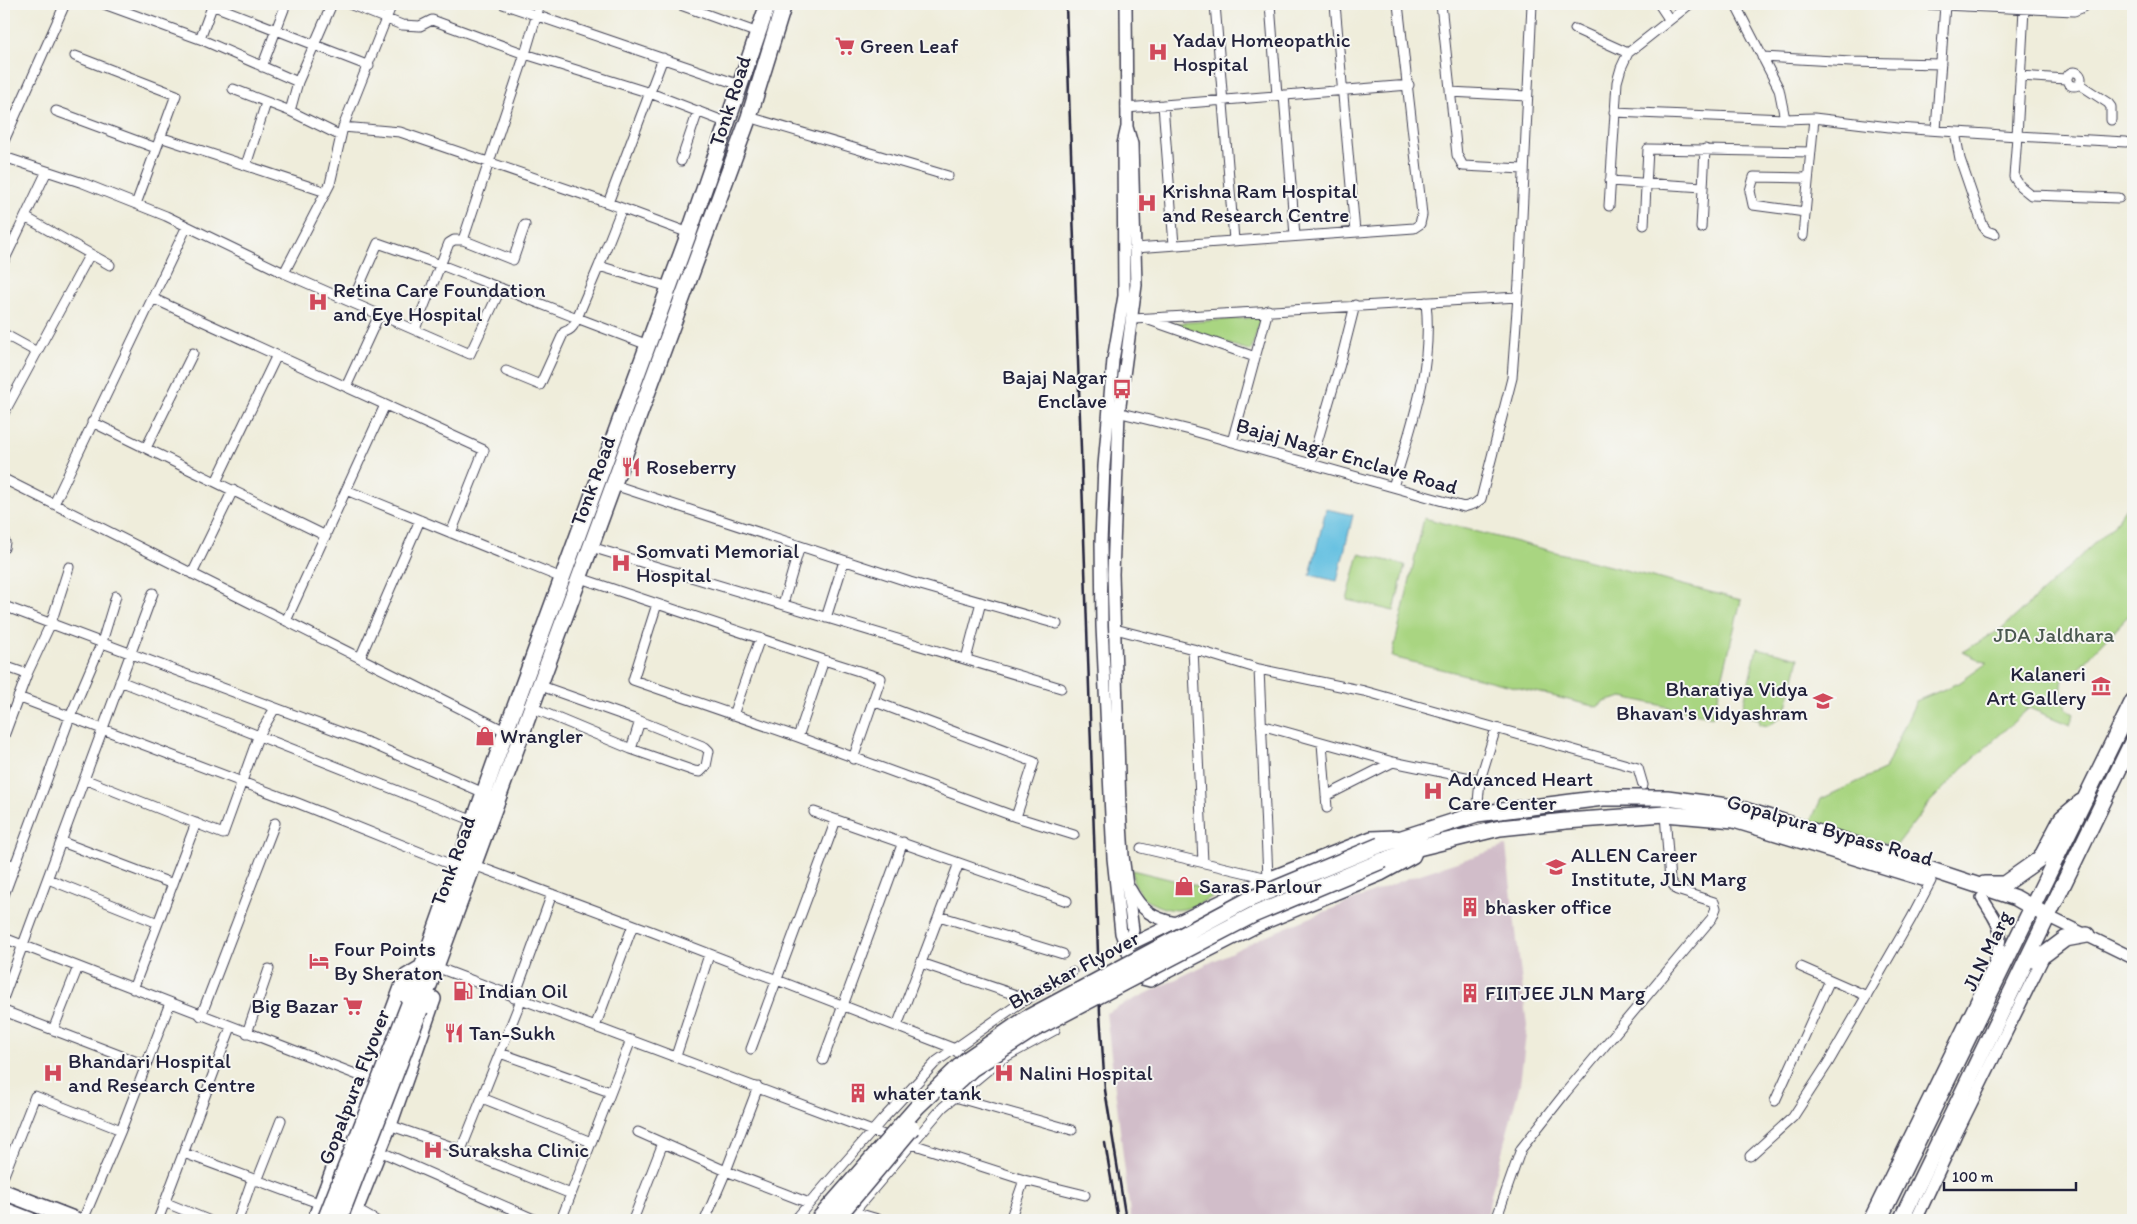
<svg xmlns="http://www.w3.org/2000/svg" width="2137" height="1224" viewBox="0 0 2137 1224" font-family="Itim,sans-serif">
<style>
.industrial{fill:#d1bdc9}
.green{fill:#a9d581;stroke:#667c5e}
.water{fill:#63c0e1;stroke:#42718e}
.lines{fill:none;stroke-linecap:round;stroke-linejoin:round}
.minor-casing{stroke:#414053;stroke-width:11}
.tertiary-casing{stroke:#414053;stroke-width:14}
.primary-casing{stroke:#414053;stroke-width:18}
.minor{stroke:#fff;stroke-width:9}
.tertiary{stroke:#fff;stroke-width:11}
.primary{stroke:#fff;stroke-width:15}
.rail{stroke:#22223b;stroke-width:2.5}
.primary-bridge-casing{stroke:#414053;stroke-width:18;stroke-linecap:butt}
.primary-bridge{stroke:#fff;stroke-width:15}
.labels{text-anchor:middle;stroke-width:4;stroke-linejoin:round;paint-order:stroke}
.poi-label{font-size:21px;fill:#22223b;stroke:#f6f6f2;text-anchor:start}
.street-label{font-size:21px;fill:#22223b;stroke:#f6f6f2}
.park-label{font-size:21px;fill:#4a5850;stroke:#f6f6f2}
</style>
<rect width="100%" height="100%" fill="#f6f6f2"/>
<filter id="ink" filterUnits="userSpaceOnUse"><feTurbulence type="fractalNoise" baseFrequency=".02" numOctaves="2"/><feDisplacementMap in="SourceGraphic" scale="10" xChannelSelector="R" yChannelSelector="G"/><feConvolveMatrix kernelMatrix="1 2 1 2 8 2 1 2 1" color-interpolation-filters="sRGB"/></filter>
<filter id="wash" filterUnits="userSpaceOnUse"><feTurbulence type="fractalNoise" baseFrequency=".0096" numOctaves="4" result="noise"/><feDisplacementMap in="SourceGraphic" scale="20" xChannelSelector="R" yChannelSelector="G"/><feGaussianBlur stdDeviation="1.12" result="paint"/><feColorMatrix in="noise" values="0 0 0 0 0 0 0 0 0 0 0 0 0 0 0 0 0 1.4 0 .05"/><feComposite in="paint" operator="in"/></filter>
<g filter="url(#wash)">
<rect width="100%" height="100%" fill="#efeddb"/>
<path class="industrial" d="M1506,846L1527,1026L1520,1084L1491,1194L1487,1220H1132L1130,1214L1106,1013L1267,935L1411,877Z"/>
<path class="green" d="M1261,317L1251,351L1164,324Z
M2133,497V614L2127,617L2078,669L2064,676C2060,688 2062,697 2066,709L2074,714L2070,725L2029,708L1963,768L1930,802L1896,846L1810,823L1821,799L1885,769L1916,701L1959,683L1987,663L1962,652L2003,628L2113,526Z
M1424,518L1741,600L1713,717L1623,697L1604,702L1597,707L1392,657Z
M1359,554L1405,565L1394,611L1347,600Z
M1757,648L1799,658L1785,715L1768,726L1759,724L1760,719L1741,715Z
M1132,870L1222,892C1187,909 1179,919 1142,898L1133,880Z"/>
<path class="water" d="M1326,509L1353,515L1337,581L1310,575Z"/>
</g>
<g filter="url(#ink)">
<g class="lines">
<defs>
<path id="minor" d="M104,4L200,39L298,82L332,4
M349,4L402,25L420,26L432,20L525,54L650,93L728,123
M503,4L740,85
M678,4L758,33
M1215,4L1234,240
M1270,4L1277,95
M1335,4L1355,232
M1441,4L1457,155L1463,166L1523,169
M1659,4L1669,19
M1735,4L1779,89L1785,119
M1921,4L2074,11L2084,7L2086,4
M212,5L369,66
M1575,29L1628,53L1690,4
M200,39L213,4
M75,56L176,95L136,204
M1762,57L1851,62L1941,64
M262,67L284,9
M2067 79a7 7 0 1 1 14 0a7 7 0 1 1-14 0Z
M2020,76L2066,79
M298,82L290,111L341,136
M2079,84L2108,103L2111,107V120
M233,89L290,111
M1450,92L1527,96
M1284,95L1295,236
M1163,105L1174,245
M1126,108L1409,85
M56,111L156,148
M1614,112L1785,119L1814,118L1898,128L2017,136L2024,9
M749,117L948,176
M343,127L400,132L608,203L689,233
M1936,130L1945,5
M1955,132L1960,159L1983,226L1987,231L1995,234
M160,137L326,192
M4,141L65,4
M4,157L83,183L166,216L284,273L470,354L501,288
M681,161L698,111
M246,165L266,103
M1610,181L1703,187
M2119,198L2031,195L2020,186L2014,177L2017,136L2126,142
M608,203L663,58
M1609,206L1617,82L1621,68L1628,53
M1805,212L1753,205L1750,191L1754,177L1808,178
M25,217L110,265
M1644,225L1648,149L1811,152
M1701,228L1705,149
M1803,236L1814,118
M463,240L513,260L525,225
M1135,248L1414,228L1420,224L1422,215L1420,196L1398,4
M4,261L47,171
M599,266L622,208
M284,273L330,184L343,127L392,4
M152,298L484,450L451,533
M352,302L378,243L441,265L577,318C574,325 572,330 564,332L540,385L506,371
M1133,319L1518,297
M1149,320L1255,357
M415,329L449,243L454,240H463L525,54L540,4
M4,334L37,352
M648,345L577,318L599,266L669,287
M346,387L379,315
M1113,411L1190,430L1464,507L1474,504L1481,499L1512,378L1519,282L1532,4
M4,413L90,254
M92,422L326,536
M1232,442L1268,310
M146,448L193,353
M1311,463L1340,364L1355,305
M4,479L521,739
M216,482L277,355
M614,485L910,582L1057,624
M1393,487C1412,423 1433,369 1426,302
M346,490L562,578
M54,504L187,226
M591,547L1061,688
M4,548L5,542
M192,574L233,490
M580,578L824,660L798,737
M657,604L633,680L798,737L1016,817L1074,835
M783,604L800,546
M4,606L372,744L484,793
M826,618L844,561
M286,621L385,405
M1115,629L1193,649L1259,669L1364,691L1638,768L1643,785
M1193,649L1203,862
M360,658L420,520
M966,659L981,602
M824,660L881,678L853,759
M4,666L27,674
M120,681L474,821
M18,697L300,804L457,867
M873,701L1034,762L1016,817
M533,708L631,749L694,771L700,772L706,766L709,751L705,747L640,721L541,686
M733,715L760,638
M1261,725L1393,762L1480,780L1496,728
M4,736L27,674L51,623L69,567
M1322,743L1327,808
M631,749L640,721
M84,779L223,834L258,737L275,708
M1326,796L1393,762
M814,812L1067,901
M1477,814L1480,780
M62,842L173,884
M1141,848L1268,878L1259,669
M4,862L15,866
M474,865L653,932L955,1049L979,1077
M48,879L158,923
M4,895L70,717L102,642L116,596
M939,916L1063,954
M4,938L368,1079
M921,963L1028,999
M436,967L872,1131L1024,1180L1085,1195
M1801,967L1867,996
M133,989L196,823
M4,996L153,593
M514,998L552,894
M4,1011L145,1065
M201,1016L275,823
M897,1026L959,863
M595,1027L633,925
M53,1030L78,967
M247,1033L269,969
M751,1049L836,820
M500,1053L610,1092
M676,1056L709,955
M823,1060L903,842
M955,1097L1072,1130
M482,1098L591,1142
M1775,1101L1830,980
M389,1125L461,1150L571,1194
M638,1132L726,1171L809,1203
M377,1150L536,1220
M461,1150L521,1000
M184,1153L321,1204
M1750,1156L1793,1117L1828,1063L1911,919L1931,881
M4,1175L35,1096L121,1130
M257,1181L281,1120
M164,1202L208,1220
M355,1209L375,1220
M854,1212L881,1220
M83,1220L121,1130L170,1003
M158,1220L231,1027
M238,1220L252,1180
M561,1220L631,1040
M633,1220L663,1143
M705,1220L726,1171L758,1087
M795,1220L882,1120L937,1061L1020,1003L1072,972
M847,1220L943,1107L1000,1060L1055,1030
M1010,1220L1024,1180
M1496,1220L1521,1149L1566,1092L1712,918L1716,908L1714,902L1677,890L1670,881L1665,814"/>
<path id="tertiary" d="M1126,4L1127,127L1132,144L1136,285L1119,413L1113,574L1120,808L1123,856L1133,930L1127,946
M1127,127L1123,144L1124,296L1113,360L1104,466L1101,543L1102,626L1113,858L1121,933L1135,971L1142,979L1150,981L1258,926L1381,875L1414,857L1418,848
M1130,889C1142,911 1152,918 1176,923
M2049,917L2133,958
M1127,946L1268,878L1371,837L1396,836
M1869,1220L1994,965C2005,928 2001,929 1982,898
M1916,1220L1956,1134L2045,954"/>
<path id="primary" d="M1380,845L1477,814L1603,798H1667L1735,807L1829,836L2016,898L2049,917
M1384,860L1418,848L1500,828L1566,821L1665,814L1734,820L1923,878
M1984,884H2004L2038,860L2043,854L2062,818L2081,802
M2027,961L2045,954L2065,939L2087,935
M409,1004L506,731L689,233L768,4
M420,1010L749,117L784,4
M4,1192L76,1220
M4,1210L30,1220
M315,1220L406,977L421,968
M351,1220L389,1125L433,999
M1879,1220L2133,701
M1901,1220L2133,740"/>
</defs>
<use href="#minor" class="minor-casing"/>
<use href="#tertiary" class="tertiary-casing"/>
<use href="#primary" class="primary-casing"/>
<use href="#minor" class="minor"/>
<use href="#tertiary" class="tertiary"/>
<use href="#primary" class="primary"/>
<path class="rail" d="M1066,4L1100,1013L1105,1090L1126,1220
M1105,1143L1118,1220"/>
<defs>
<path id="primary-bridge" d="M946,1093L972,1069L1031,1031L1253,915L1384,860
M325,1220L409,1004
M339,1220L420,1010
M818,1220L917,1107L966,1060L1027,1018L1248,900L1380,845
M835,1220L912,1128"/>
</defs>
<use href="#primary-bridge" class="primary-bridge-casing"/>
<use href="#primary-bridge" class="primary-bridge"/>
</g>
</g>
<defs>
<symbol id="supermarket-bare" viewBox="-9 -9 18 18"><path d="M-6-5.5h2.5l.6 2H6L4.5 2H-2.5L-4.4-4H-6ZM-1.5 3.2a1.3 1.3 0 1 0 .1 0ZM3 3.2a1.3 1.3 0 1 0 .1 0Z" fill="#d1495b" stroke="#f6f6f2" stroke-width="2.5" paint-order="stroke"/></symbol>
<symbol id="hospital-bare" viewBox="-9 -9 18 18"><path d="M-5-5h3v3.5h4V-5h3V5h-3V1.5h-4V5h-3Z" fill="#d1495b" stroke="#f6f6f2" stroke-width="2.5" paint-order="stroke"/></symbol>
<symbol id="bus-bare" viewBox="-9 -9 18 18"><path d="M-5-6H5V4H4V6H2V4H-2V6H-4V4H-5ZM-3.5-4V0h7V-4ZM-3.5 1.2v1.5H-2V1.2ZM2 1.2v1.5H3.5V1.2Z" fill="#d1495b" stroke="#f6f6f2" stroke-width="2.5" paint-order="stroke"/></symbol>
<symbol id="restaurant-bare" viewBox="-9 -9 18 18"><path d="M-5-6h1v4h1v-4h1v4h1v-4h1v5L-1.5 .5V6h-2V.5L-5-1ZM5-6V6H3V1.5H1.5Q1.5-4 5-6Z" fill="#d1495b" stroke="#f6f6f2" stroke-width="2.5" paint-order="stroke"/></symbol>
<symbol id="museum-bare" viewBox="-9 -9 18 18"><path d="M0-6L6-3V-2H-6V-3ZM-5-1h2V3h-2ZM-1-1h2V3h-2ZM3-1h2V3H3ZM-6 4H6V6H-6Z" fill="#d1495b" stroke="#f6f6f2" stroke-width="2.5" paint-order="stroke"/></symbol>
<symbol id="school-bare" viewBox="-9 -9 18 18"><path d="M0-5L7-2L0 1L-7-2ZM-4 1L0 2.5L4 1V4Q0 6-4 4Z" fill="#d1495b" stroke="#f6f6f2" stroke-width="2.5" paint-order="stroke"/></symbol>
<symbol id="shop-bare" viewBox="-9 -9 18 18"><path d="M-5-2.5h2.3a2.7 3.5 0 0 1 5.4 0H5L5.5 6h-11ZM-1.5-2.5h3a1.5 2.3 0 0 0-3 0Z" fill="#d1495b" stroke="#f6f6f2" stroke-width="2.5" paint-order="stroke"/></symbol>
<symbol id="building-bare" viewBox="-9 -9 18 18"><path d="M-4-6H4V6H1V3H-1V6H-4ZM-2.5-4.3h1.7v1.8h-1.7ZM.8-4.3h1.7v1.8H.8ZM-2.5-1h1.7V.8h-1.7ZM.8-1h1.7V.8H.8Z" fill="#d1495b" stroke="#f6f6f2" stroke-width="2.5" paint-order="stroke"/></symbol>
<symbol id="hotel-bare" viewBox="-9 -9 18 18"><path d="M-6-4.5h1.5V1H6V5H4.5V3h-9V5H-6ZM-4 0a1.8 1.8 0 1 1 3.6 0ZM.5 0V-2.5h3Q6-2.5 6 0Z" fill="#d1495b" stroke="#f6f6f2" stroke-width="2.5" paint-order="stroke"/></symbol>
<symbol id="fuel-bare" viewBox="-9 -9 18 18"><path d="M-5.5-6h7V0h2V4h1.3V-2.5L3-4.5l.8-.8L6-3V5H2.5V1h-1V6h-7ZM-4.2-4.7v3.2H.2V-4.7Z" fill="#d1495b" stroke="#f6f6f2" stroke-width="2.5" paint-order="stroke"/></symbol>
</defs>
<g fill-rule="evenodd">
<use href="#supermarket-bare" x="831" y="32" width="28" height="28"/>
<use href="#hospital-bare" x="1144" y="38" width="28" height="28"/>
<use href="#hospital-bare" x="1133" y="189" width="28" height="28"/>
<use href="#hospital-bare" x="304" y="288" width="28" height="28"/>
<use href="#bus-bare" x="1108" y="375" width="28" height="28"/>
<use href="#restaurant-bare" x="617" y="453" width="28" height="28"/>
<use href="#hospital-bare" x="607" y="549" width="28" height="28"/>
<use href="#museum-bare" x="2087" y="672" width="28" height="28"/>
<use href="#school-bare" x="1809" y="687" width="28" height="28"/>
<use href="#shop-bare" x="471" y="722" width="28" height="28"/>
<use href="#hospital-bare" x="1419" y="777" width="28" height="28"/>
<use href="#school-bare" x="1542" y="853" width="28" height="28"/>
<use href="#shop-bare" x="1170" y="872" width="28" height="28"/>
<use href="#building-bare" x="1456" y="893" width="28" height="28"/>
<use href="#hotel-bare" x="305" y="947" width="28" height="28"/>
<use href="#fuel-bare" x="449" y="977" width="28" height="28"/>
<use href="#building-bare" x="1456" y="979" width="28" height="28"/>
<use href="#supermarket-bare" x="339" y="992" width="28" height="28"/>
<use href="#restaurant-bare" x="440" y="1019" width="28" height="28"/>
<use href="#hospital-bare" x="39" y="1059" width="28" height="28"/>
<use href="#hospital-bare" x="990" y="1059" width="28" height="28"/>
<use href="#building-bare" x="844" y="1079" width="28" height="28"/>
<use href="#hospital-bare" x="419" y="1136" width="28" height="28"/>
</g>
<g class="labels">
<g class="poi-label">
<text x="1173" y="47">Yadav Homeopathic<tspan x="1173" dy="24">Hospital</tspan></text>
<text x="860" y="53">Green Leaf</text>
<text x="1162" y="198">Krishna Ram Hospital<tspan x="1162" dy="24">and Research Centre</tspan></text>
<text x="333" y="297">Retina Care Foundation<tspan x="333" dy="24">and Eye Hospital</tspan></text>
<text x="1107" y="384" text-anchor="end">Bajaj Nagar<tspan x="1107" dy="24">Enclave</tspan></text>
<text x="646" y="474">Roseberry</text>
<text x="636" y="558">Somvati Memorial<tspan x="636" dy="24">Hospital</tspan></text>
<text x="2086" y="681" text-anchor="end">Kalaneri<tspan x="2086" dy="24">Art Gallery</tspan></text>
<text x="1808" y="696" text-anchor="end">Bharatiya Vidya<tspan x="1808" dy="24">Bhavan's Vidyashram</tspan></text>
<text x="500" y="743">Wrangler</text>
<text x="1448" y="786">Advanced Heart<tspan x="1448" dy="24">Care Center</tspan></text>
<text x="1571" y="862">ALLEN Career<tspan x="1571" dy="24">Institute, JLN Marg</tspan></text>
<text x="1199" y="893">Saras Parlour</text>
<text x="1485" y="914">bhasker office</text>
<text x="334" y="956">Four Points<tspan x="334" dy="24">By Sheraton</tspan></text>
<text x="478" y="998">Indian Oil</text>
<text x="1485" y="1000">FIITJEE JLN Marg</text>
<text x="338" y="1013" text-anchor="end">Big Bazar</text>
<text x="469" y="1040">Tan-Sukh</text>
<text x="68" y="1068">Bhandari Hospital<tspan x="68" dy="24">and Research Centre</tspan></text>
<text x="1019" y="1080">Nalini Hospital</text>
<text x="873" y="1100">whater tank</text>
<text x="448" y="1157">Suraksha Clinic</text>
</g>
<g class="street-label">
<text transform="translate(730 101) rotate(-72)" y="7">Tonk Road</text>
<text transform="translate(1347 456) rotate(16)" y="7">Bajaj Nagar Enclave Road</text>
<text transform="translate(593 481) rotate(-70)" y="7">Tonk Road</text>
<text transform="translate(1830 830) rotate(16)" y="7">Gopalpura Bypass Road</text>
<text transform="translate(453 861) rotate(-70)" y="7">Tonk Road</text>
<text transform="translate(1987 951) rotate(-64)" y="7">JLN Marg</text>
<text transform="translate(1074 970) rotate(-28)" y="7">Bhaskar Flyover</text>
<text transform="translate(354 1087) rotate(-69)" y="7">Gopalpura Flyover</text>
</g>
<g class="park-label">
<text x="2054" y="642">JDA Jaldhara</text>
</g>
</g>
<rect width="2137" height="1224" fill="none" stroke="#f6f6f2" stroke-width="20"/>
<path d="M1944 1182v8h132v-8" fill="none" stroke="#22223b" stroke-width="2.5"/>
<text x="1952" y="1182" font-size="15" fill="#22223b" stroke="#f6f6f2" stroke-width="4" paint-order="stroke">100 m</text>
</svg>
